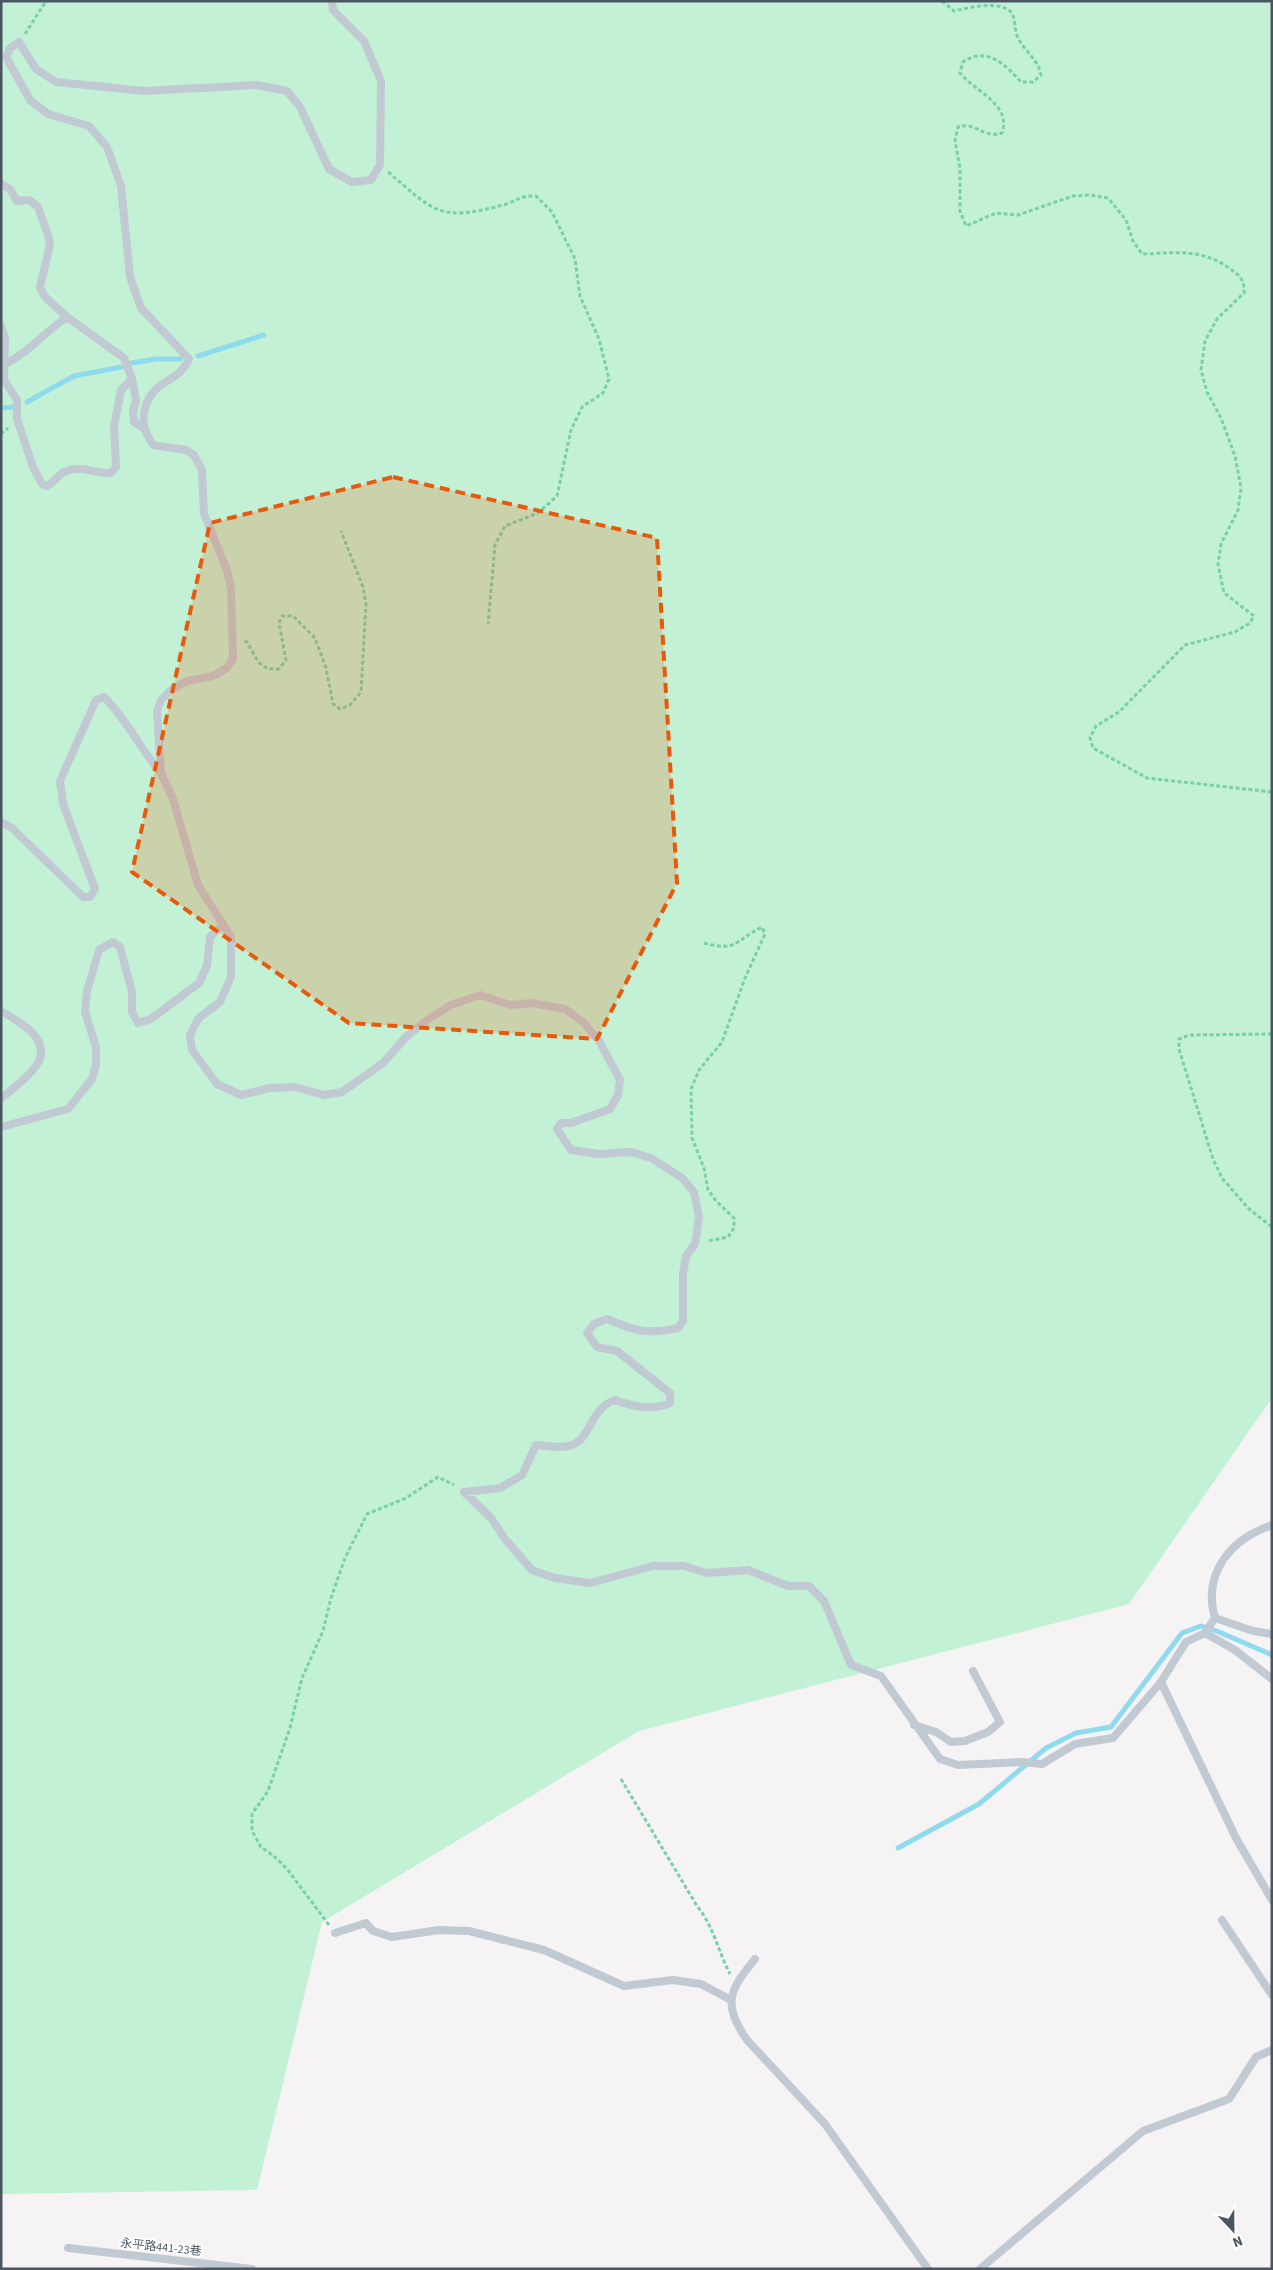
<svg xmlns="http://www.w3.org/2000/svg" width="1273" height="2270" viewBox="0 0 1273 2270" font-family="'Source Sans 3','Noto Sans TC',sans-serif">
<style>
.green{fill:#c3f1d5}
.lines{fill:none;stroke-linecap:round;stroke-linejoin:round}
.stream{stroke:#90daee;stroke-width:5}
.path{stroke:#7ad0a6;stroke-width:3;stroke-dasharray:4 2.5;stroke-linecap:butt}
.service{stroke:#c1cad2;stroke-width:8}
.marked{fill:#e8590c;fill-opacity:0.2;stroke:#e8590c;stroke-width:4;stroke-dasharray:10 6;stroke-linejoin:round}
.labels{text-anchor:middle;stroke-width:4;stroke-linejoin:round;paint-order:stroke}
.street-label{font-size:12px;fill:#4a5661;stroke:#fff}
</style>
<rect width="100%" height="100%" fill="#f5f3f3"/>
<path class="green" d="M1,1H1272V1398L1129,1604L639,1731L322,1922L257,2190L1,2194Z"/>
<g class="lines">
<path class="stream" d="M198,356L264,335
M132,363L156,359H180
M27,402L74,376L121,367
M1,408L13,407
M898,1848L979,1804L1046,1748L1076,1733L1111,1727L1182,1633L1201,1626L1219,1632L1272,1655"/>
<path class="path" d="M942,1L954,11C971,7 1001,0 1012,13C1016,21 1014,32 1019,40C1026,52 1039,61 1041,75L1033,82H1021C1005,64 986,46 963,62L960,73C974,91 1012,104 1002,133C983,139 976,121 958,127L955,141L960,168V211L966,226L996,213L1018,215L1073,196L1090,195L1108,198L1126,220L1133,241L1142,254C1174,253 1201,248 1229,268C1239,275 1245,279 1244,293L1217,319L1205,341L1201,370L1207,392L1221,418L1235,456L1241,488L1238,510L1221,544L1218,564L1224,593L1254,616L1250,623L1235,632L1185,645L1119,712L1096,726L1090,738L1093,748L1147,778L1272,792
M25,34L46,1
M388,172C433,210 438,222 499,206C515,203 518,195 536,196L552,212L575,259L580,296L599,339L609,379L603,393L582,407L571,430L557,496L538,513L505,526L495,545L488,624
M1,434L8,428
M245,640C257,655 256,671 279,669L286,660L279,623L282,616H293L315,638L326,668L333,704L340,709L350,705L361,692L366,604L363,587L341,531
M704,943C738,952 734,941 762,927L765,934L745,978L722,1042L699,1070L691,1089L692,1138L704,1168L708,1190L716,1201L734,1218V1228L728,1237L707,1241
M1272,1034L1189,1035L1179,1039V1049L1213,1159L1222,1178L1249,1209L1272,1227
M621,1779L697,1906C713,1925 718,1951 730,1974
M329,1925L287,1869L275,1857L261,1847L252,1831V1814L268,1791L290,1728L302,1678L323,1631L331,1598L345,1558L367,1514L406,1498L438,1477L454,1485"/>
<path class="service" d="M332,1L333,10L364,41L381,81L380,165L371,180L352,182L329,169L300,107L287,91L256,85L145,91L56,82L36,69L19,42L10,48L6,57L30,100L48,114L89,126L107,147L121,186L130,277L141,308L189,359C178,384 152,379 145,409C141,424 145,432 153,445L186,450L194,455L202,470L204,514L227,570L231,588L233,659L227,668L213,676L187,681L171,690L161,700L157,711L161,773L173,799L198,885L231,937V977L220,1002L199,1018L193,1028L190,1036L192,1050L217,1084L241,1095L270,1088L295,1087L324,1095L342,1092L383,1063L406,1037L427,1020L451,1005L480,995L510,1005L532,1003L565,1009L583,1022L599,1041L620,1080L618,1095L610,1109L571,1123H561L557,1129L571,1150L599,1154L631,1152L651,1158L682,1178L694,1192L699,1217L695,1244L686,1256L683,1274V1321L678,1328C647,1335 635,1331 607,1319L594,1324L587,1333L597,1347L617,1351L670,1393V1403C652,1411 633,1407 615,1400C588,1409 592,1441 569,1446C559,1448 546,1446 536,1445L522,1475L500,1488L464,1492L491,1518L505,1539L532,1570L555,1578L590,1583L653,1566H684L707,1573L748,1570L788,1586H809L824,1601L851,1665L881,1676L940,1759L958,1765L1022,1762L1042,1764L1075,1744L1113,1738L1161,1682L1186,1642L1205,1633L1235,1650L1272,1679
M1,184L10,189L17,201L29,200L38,207L48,235L50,245L40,287L45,297L67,317L124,358L132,379L136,400L133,412L134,422L143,428
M1,326L5,338L4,380L17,400V419L33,467L42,484L46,486C54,483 57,476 64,472C84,464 93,474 111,473L116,467L114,427L121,390L132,379
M3,365C29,353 44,332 67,317
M1,822L12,828L83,897H90L95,889L63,804L60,781L96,700L104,697C127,719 140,749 161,773
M1,1011C20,1022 54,1040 36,1066C27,1079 12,1088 1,1099
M1,1127L68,1109L92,1079L96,1065V1047L85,1012L87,991L99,950L113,942L120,947L132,992V1012L138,1023L151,1019L199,983L207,966L210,937L223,924
M1215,1618C1202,1573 1231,1539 1272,1525
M1215,1618L1253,1631L1272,1634
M1205,1633L1215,1618
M1161,1682L1236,1838L1272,1900
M914,1725L936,1732L951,1742L965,1741L988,1732L1000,1722L973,1671
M1222,1920L1272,1995
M335,1933L366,1923L373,1931L392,1937L439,1930L469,1931L544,1950L624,1986L673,1980L701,1984L731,2000
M755,1959C729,1991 722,2003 747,2040L825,2124L928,2269
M68,2248L252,2269
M980,2269L1143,2131L1229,2099L1256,2057L1272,2050"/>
</g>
<path class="marked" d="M393,477L657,538L677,883L597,1039L349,1023L132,872L210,523Z"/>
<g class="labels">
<g class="street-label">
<text transform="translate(161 2247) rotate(6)" y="4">永平路441-23巷</text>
</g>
</g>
<rect width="1273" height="2270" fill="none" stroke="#4a5661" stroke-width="5"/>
<g transform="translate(1233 2230) rotate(158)" stroke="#ffffff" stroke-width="4" paint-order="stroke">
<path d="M0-4L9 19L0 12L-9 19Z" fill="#4a5661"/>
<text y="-8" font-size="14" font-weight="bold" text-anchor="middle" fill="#4a5661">N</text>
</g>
</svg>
